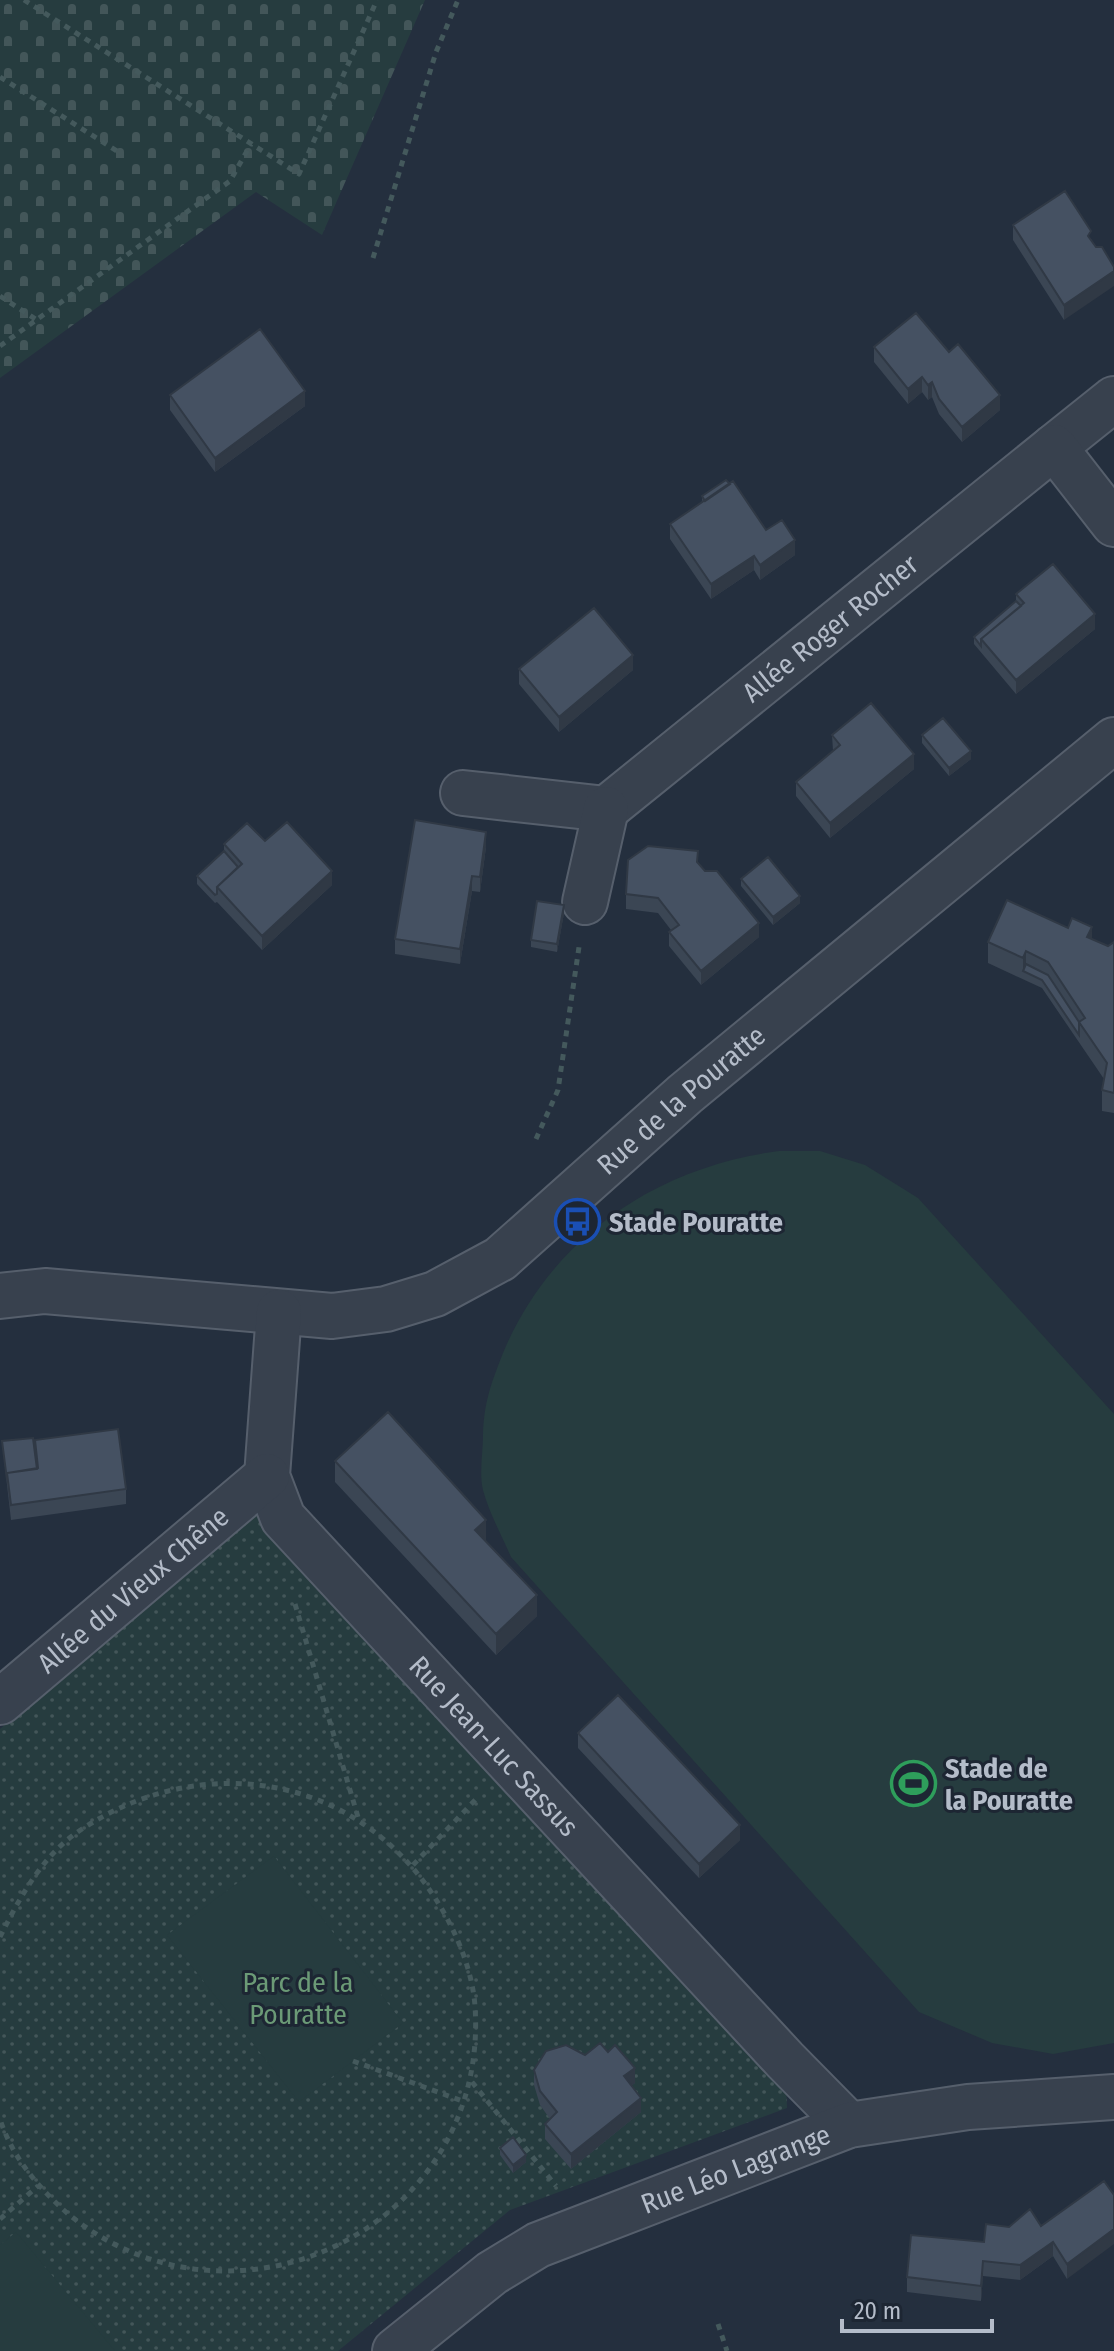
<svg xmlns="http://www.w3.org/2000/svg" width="1114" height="2351" viewBox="0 0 1114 2351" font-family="'Fira Sans Condensed',sans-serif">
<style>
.green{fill:url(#green-dots)}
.cemetery{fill:url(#cemetery-stones)}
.pitch{fill:#263c3f}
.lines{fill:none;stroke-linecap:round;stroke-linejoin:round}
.street-casing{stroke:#565f6c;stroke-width:48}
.path{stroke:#44595c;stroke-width:5;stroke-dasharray:6 6;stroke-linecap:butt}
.street{stroke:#38414e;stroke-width:44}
.wall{fill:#3b4654}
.shaded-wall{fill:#303945}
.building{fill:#455162;stroke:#303945;stroke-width:2}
.labels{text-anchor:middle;stroke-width:6;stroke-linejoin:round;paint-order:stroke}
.street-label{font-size:28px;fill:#b4bcc9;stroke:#1d2633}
.poi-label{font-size:28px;font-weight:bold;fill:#b4bcc9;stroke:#1d2633;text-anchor:start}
.park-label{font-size:28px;fill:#6b9a76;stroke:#1d2633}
</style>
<defs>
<pattern id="green-dots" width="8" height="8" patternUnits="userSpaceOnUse" patternTransform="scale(2)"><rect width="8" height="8" fill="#263c3f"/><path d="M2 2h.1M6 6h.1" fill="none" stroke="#435659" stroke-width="1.8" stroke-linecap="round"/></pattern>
<pattern id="cemetery-stones" width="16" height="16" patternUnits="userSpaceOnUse" patternTransform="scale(2)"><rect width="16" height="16" fill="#263c3f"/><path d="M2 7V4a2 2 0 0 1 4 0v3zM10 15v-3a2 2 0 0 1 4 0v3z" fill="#435659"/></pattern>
</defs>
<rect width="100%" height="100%" fill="#242f3e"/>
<path class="green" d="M253,1512L786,2084L787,2108L510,2210L338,2351H0V1729Z"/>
<path class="cemetery" d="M0,0H425L322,235L256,192L0,378Z"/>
<path class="pitch" d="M779,1151H820L865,1165L918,1198L1114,1414V2043L1053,2054L992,2043L919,2012L511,1557C502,1536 489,1513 483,1490C479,1474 483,1452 483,1435C484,1402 491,1384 503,1353C551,1238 656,1167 779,1151Z
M274,1856L403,2023L299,2102L167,1935Z
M16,2232L115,2351H0V2245Z"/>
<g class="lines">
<defs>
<g id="street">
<path d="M1054,447L1114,399"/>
<path id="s1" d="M463,793L606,809L1054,447L1114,524"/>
<path d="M585,902L606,809"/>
<path id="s2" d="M0,1296L45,1291L332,1316L386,1309L435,1294L500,1259L685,1094L1114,740"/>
<path id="s3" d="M279,1312L267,1476L283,1518L785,2060L849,2125"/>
<path id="s4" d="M0,1702L267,1476"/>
<path id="s5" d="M395,2351L492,2273L538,2245L849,2125L968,2107L1114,2097"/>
</g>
</defs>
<use href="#street" class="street-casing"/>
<path class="path" d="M24,0L299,174L377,0
M0,77L117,151
M373,258L436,52L458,0
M0,296L37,320
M0,346L230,181L251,144
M536,1139L558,1090L579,947
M295,1604L358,1817
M413,1865L479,1796
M0,1937C20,1897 43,1854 82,1829C203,1750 355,1774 435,1898C455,1929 472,1968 475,2006C490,2227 234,2351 67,2213C38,2187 12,2157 0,2119
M353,2061L465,2102
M472,2082L556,2186
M0,2219L38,2186
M718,2324L727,2351"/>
<use href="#street" class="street"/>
</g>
<path class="wall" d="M1013,225L1091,239L1096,247L1064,320L1013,240Z
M874,347L1000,410L962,442L939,414L932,397L928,400L922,392L908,404L874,362Z
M170,395L305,406L215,472L170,410Z
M702,496L766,530L795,555L760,580L754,570L711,599L670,539V524L702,503Z
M1016,594L1095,629L1016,694L974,644V637L1016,601Z
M519,669L633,670L559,732L519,684Z
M832,735L914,769L830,838L796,796V782L833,751Z
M922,735L971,759L949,776L922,743Z
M265,841L332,885L262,950L217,902L215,903L197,884V876L224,851V844Z
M486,847L480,892L472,891L460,964L395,954V939Z
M698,863L759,937L701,985L669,946V932L671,930L658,913L626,909V894Z
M741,879L800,903L773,925L741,886Z
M564,913L557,952L531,947V940Z
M1068,928L1108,946L1114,942V1113L1102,1111V1090L1104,1079L1042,988L988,963V942Z
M2,1441L35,1449L126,1489V1504L11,1520Z
M335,1461L486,1540V1541L537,1616L496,1655L335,1482Z
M578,1733L740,1840L699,1878L578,1748Z
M534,2070L635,2083L631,2086L641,2112L571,2169L545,2139V2124L550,2119L540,2105L534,2085Z
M500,2148L526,2162L513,2173L500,2155Z
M1104,2181L1067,2279L1053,2256L1020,2280L983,2276L981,2301L907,2292V2277L984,2242L1009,2227L1041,2226Z"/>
<path class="shaded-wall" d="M1114,271V286L1064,320V305Z
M922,377V392L908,404V389Z
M932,382V397L928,400V385Z
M305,391V406L215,472V458Z
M1000,395V410L962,442V427Z
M795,540V555L760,580V565Z
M754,556V570L711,599V584Z
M1095,614V629L1016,694V680Z
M633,655V670L559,732V717Z
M971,751V759L949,776V768Z
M914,754V769L830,838V823Z
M486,832V847L480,892V877Z
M332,871V885L262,950V936Z
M472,876V891L460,964V949Z
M800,896V903L773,925V917Z
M564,905V913L557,952V944Z
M759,923V937L701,985V971Z
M1092,927V948L1087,937Z
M1026,951V972L1023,971V958Z
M486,1520V1540L475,1551V1530Z
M537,1595V1616L496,1655V1634Z
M740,1825V1840L699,1878V1864Z
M635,2068V2083L624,2091V2076Z
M641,2098V2112L571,2169V2154Z
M526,2155V2162L513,2173V2165Z
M1114,2229V2244L1067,2279V2264Z
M1053,2242V2256L1020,2280V2265Z
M983,2261V2276L981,2301V2286Z"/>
<path class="building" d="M1065,191L1091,231L1088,236L1096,247H1102L1114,267V271L1064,305L1013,225Z
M916,313L949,352L958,344L1000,395L962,427L939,399L932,382L928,385L922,377L908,389L874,347Z
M260,329L305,391L215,458L170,395Z
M726,480L730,484L705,501L702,496Z
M733,481L766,530L782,520L795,540L760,565L754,556L711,584L670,524Z
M1053,564L1095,614L1016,680L981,639L1024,603L1016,594Z
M1016,601L1021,606L981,639V646L974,637Z
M594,608L633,655L559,717L519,669Z
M871,703L914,754L830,823L796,782L840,745L832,735Z
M943,718L971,751L949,768L922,735Z
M415,820L486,832L480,877L472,876L460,949L395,939Z
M287,822L332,871L262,936L217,887L242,864L224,844L247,823L265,841Z
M648,846L698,851L697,862L705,871H717L759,923L701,971L669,932L679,925L658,898L626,894L628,860Z
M224,851L238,867L217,887V894L215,895L197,876Z
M768,857L800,896L773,917L741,879Z
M1007,900L1068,928L1072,918L1092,927L1087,937L1108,946L1114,942V1093L1102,1090L1107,1063L1079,1022L1085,1018L1048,962L1026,951L1023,958L988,942Z
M537,901L564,905L557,944L531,940Z
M1026,964L1048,975L1079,1022V1035L1042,980L1023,971Z
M388,1412L486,1520L475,1530L537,1595L496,1634L335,1461Z
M118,1429L126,1489L11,1505L7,1473L38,1468L35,1440Z
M33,1438L37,1469L7,1473V1480L2,1441Z
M618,1695L740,1825L699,1864L578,1733Z
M600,2043L608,2052L615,2045L635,2068L624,2076L641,2098L571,2154L545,2124L557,2112L540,2091L534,2070L546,2051L566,2045L585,2055Z
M513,2137L526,2155L513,2165L500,2148Z
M1104,2181L1114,2195V2229L1067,2264L1053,2242L1020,2265L983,2261L981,2286L907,2277L911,2235L984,2242L986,2224L1009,2227L1030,2209L1041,2226Z"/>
<defs>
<symbol id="bus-ring" viewBox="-11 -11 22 22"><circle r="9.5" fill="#1d2633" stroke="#1a4fb4" stroke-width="1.5"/><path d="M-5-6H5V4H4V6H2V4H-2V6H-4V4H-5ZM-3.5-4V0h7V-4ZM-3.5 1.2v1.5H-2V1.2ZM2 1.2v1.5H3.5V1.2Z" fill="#1a4fb4"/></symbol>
<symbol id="stadium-ring" viewBox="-11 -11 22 22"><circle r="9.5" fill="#1d2633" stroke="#2e9e5b" stroke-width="1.5"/><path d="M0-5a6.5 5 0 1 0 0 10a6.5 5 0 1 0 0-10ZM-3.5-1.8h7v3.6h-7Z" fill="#2e9e5b"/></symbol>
</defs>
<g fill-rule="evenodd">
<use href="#bus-ring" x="552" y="1196" width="51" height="51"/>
<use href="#stadium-ring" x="888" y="1758" width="51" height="51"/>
</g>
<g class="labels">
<g class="street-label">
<text dy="10" stroke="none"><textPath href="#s1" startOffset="432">Allée Roger Rocher</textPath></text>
<text dy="10" stroke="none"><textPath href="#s2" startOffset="754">Rue de la Pouratte</textPath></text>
<text dy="10" stroke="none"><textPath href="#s4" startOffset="174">Allée du Vieux Chêne</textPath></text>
<text dy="10" stroke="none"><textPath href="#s3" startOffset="520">Rue Jean-Luc Sassus</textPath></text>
<text dy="10" stroke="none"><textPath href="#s5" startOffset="390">Rue Léo Lagrange</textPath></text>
</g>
<g class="poi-label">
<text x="609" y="1232">Stade Pouratte</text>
<text x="945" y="1778">Stade de<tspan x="945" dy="32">la Pouratte</tspan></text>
</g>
<g class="park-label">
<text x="298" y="1992">Parc de la<tspan x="298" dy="32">Pouratte</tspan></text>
</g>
</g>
<path d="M842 2319v12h150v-12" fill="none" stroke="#b4bcc9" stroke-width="4"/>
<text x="854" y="2319" font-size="24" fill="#b4bcc9" stroke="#1d2633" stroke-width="6" paint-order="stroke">20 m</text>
</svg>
